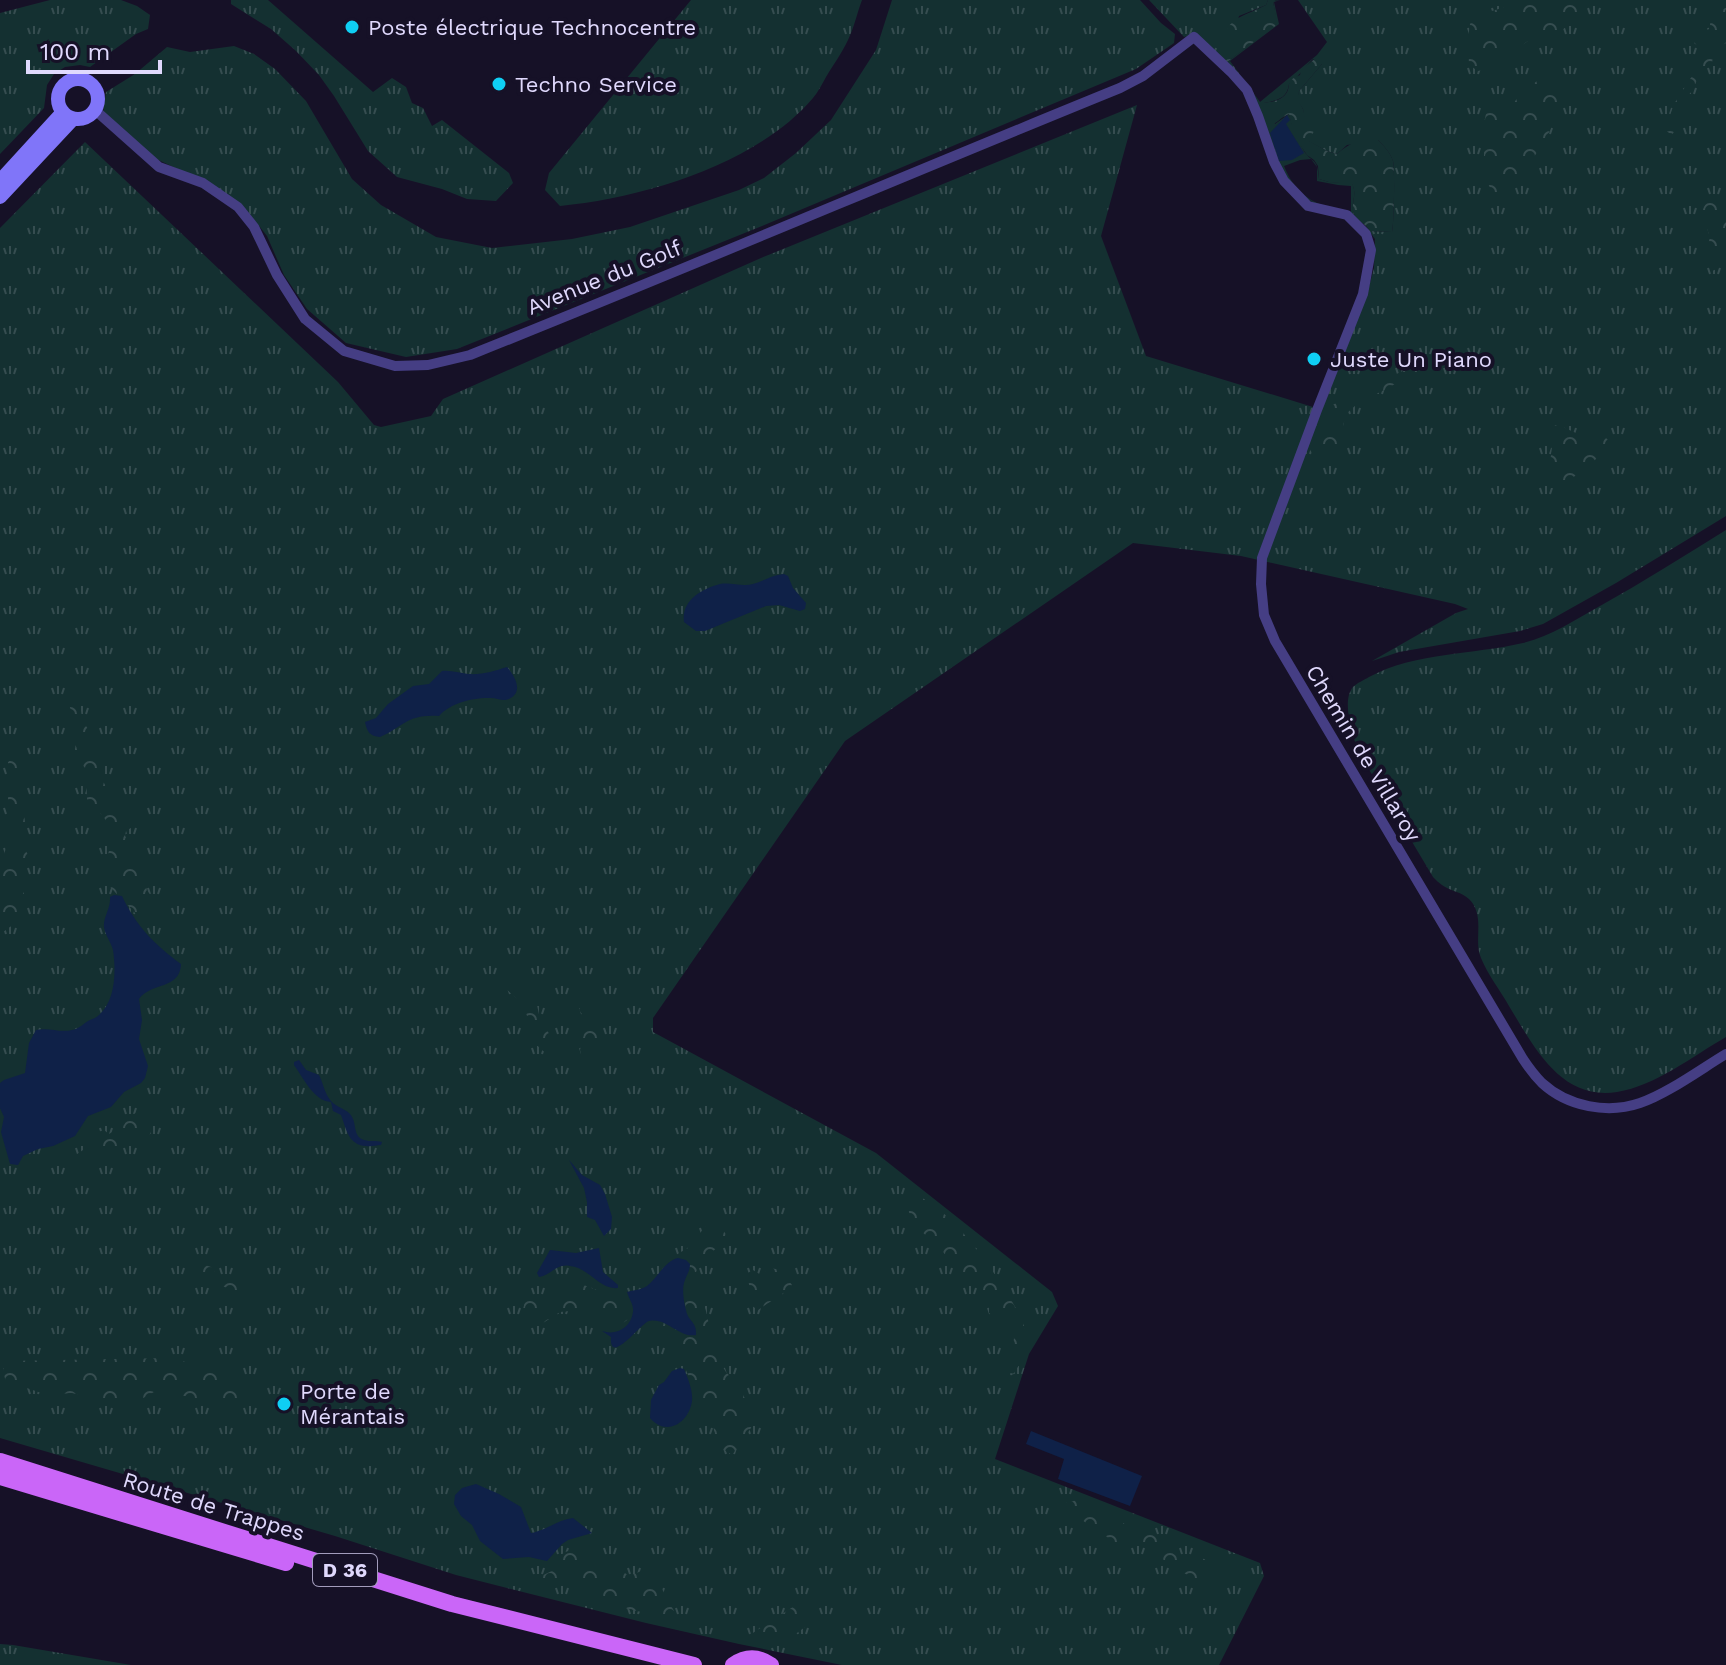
<svg xmlns="http://www.w3.org/2000/svg" width="1726" height="1665" viewBox="0 0 1726 1665" font-family="'Work Sans',sans-serif">
<style>
.grass{fill:url(#grass-tufts);fill-rule:evenodd}
.forest{fill:url(#forest-crowns)}
.water{fill:#0f2148}
.lines{fill:none;stroke-linecap:round;stroke-linejoin:round}
.street{stroke:#453e84;stroke-width:10}
.secondary{stroke:#8075f9;stroke-width:14}
.primary{stroke:#ca66f8;stroke-width:16}
.poi-dot{fill:#0fcff4;stroke:#161127;stroke-width:3}
.labels{text-anchor:middle;stroke-width:8;stroke-linejoin:round;paint-order:stroke}
.shield{fill:#161127;stroke:#a39dbd;stroke-width:2}
.shield-label{font-size:20px;font-weight:bold;fill:#e0d9fd}
.poi-label{font-size:22px;fill:#e0d9fd;stroke:#161127;text-anchor:start}
.street-label{font-size:22px;fill:#e0d9fd;stroke:#161127}
</style>
<defs>
<pattern id="grass-tufts" width="24" height="20" patternUnits="userSpaceOnUse" patternTransform="scale(2)"><rect width="24" height="20" fill="#143031"/><path d="M3 7l-1-3M5 7V3M7 7l1-3M15 17l-1-3M17 17v-4M19 17l1-3" fill="none" stroke="#364d50"/></pattern>
<pattern id="forest-crowns" width="20" height="18" patternUnits="userSpaceOnUse" patternTransform="scale(2)"><rect width="20" height="18" fill="#143031"/><path d="M2 6a3 3 0 1 1 6 0M12 15a3 3 0 1 1 6 0" fill="none" stroke="#364d50"/></pattern>
</defs>
<rect width="100%" height="100%" fill="#161127"/>
<path class="grass" d="M50,0H121L137,6L150,15L148,29L136,34L90,67L80,65L65,67L54,74L47,85L44,108L0,154V13Z
M231,0H268L373,92L392,78L406,87L412,103L423,108L432,126L442,120L509,173L513,183L496,201L467,199L442,189L397,177L368,151L334,96L319,75L296,51L271,29L231,4Z
M691,0H862C857,13 854,28 848,40C842,53 833,65 826,77C822,84 818,92 813,98C757,164 644,198 560,206L545,190L549,173Z
M892,0H1140L1161,23L1175,34L1174,43L1136,69L762,226L457,349L406,357L346,343L307,309L284,275L267,236L244,207L214,186L152,157L103,112L106,92L135,74L167,47L190,52L234,46L254,54L275,69L306,101L352,179L381,205L436,237L492,248L572,239L630,227L739,190L764,178L796,153L831,120L876,50Z
M1149,0H1268L1266,5L1239,16L1227,62L1277,24L1273,1L1280,0L1274,2L1279,24L1230,61L1260,102L1317,55L1327,42L1298,0H1726V516L1616,583L1543,624L1520,631L1399,652L1372,661L1456,613L1468,609L1455,604L1241,556L1133,543L845,741L653,1018V1032L876,1153L1052,1292L1058,1306L1029,1354L995,1459L1260,1563L1264,1576L1219,1665H842L739,1644L646,1623L456,1575L335,1536L0,1438V228L85,142L338,382L374,425L381,427L431,416L443,399L761,258L1137,105L1101,236L1146,356L1313,407L1322,408L1368,290L1374,268L1375,239L1365,225L1355,218L1322,208L1303,196L1287,179L1276,159L1255,101L1195,34L1184,37ZM1313,59L1322,64L1299,91L1297,100L1303,109L1308,141L1327,151L1337,154L1347,145L1378,140C1384,146 1390,152 1393,161C1395,167 1394,226 1392,232L1370,231C1366,223 1354,220 1353,211C1352,200 1357,194 1352,183L1329,182L1319,179C1317,157 1314,165 1304,151C1297,139 1292,127 1289,114L1275,124L1264,103C1277,100 1287,99 1289,84C1299,76 1304,68 1313,59ZM1311,159L1317,167V181L1338,185L1351,186V212C1319,208 1296,197 1284,166L1300,160Z
M1726,530V1037C1693,1056 1655,1086 1617,1092C1560,1101 1533,1045 1509,1006C1500,990 1488,975 1481,958C1473,940 1486,916 1469,899C1462,892 1450,891 1442,885C1439,883 1436,880 1433,877L1358,751C1353,736 1341,701 1353,687C1357,683 1364,680 1369,677C1416,652 1472,655 1523,643C1551,636 1575,620 1600,606C1643,582 1684,556 1726,530Z
M0,1644L13,1645L131,1665H0Z"/>
<path class="forest" d="M1268,0H1276L1273,2L1278,24L1227,62L1217,53C1226,18 1237,19 1266,5Z
M1529,0H1597L1561,31L1535,36L1490,68L1478,71L1469,65L1468,38L1470,24L1478,15Z
M1726,8V43L1714,50L1712,63L1700,72L1693,90L1678,107L1680,122L1672,135L1665,130L1674,104L1694,73L1702,49L1694,43L1698,35L1709,29L1713,12Z
M1317,57L1322,60V64L1299,91L1298,100L1303,109L1305,117L1313,121L1316,127L1309,141L1327,151L1337,154C1351,142 1360,139 1378,140C1384,146 1390,152 1393,161C1395,167 1394,226 1392,232L1370,231C1366,223 1354,220 1353,211C1352,200 1357,194 1352,184L1329,182L1319,179L1318,166L1314,160L1307,155L1294,136L1289,114C1281,117 1277,124 1269,126L1260,110L1264,103C1270,102 1279,101 1284,96C1293,88 1283,81 1300,75L1301,70Z
M1545,75L1557,79C1558,86 1559,93 1559,99C1555,136 1527,167 1504,194H1493L1484,175V123L1489,100L1513,104L1521,93Z
M1708,200H1726V250L1717,269L1712,271L1705,257L1710,237L1701,212Z
M1471,338L1473,342L1356,405L1346,414L1339,442L1323,458L1313,455L1308,446C1315,434 1317,422 1322,410Z
M1550,424L1565,428L1589,439L1602,434L1610,442L1601,455L1560,488H1547L1552,447L1542,434Z
M71,699L80,701L82,720L90,732C86,751 92,750 103,763L104,783L109,792L134,826L126,831L125,836L130,842L135,844C140,853 146,881 147,891L160,905L164,915L159,919L148,914L137,915L111,888L108,881L110,868L107,858L113,836L111,828L103,816L87,799L86,769L79,761L75,751L77,725L69,705Z
M15,757H23L25,763C16,776 19,778 23,793C18,804 25,812 25,823L20,829L15,830L9,824L7,814L8,804V762Z
M18,842L25,849L29,857L17,881C20,887 26,895 26,901C27,916 11,927 0,934V869C4,860 3,853 8,844Z
M510,972L537,1005L540,1019L553,1040L554,1046L546,1053C529,1042 533,1028 525,1011C520,997 507,992 498,981Z
M591,1002L600,1009C597,1018 595,1025 602,1033L595,1063L589,1062L582,1058L580,1050L587,1021L579,1010L582,1003Z
M136,1113C151,1114 155,1119 150,1134L139,1138L128,1137L118,1148L106,1155L95,1150L73,1166L67,1161L83,1150L98,1132L104,1130L109,1134L124,1125L128,1117Z
M915,1193C927,1201 939,1209 950,1219C970,1237 1026,1312 1027,1338C1027,1350 1019,1369 1010,1377L1014,1338L1000,1321L989,1313V1303L981,1289L966,1280L934,1241L912,1225L907,1203Z
M719,1224L727,1236L718,1247L702,1260L696,1272L699,1289L706,1311L716,1356L726,1372L739,1386L746,1401L758,1416L746,1436L732,1455C715,1444 715,1440 713,1421L700,1413L691,1382L683,1363L652,1334V1325L656,1321L664,1323L674,1330H697L686,1311L683,1286L690,1270L678,1258L673,1259L679,1253L690,1247L706,1225Z
M202,1264L211,1267L216,1273L235,1281L249,1276L257,1280L260,1288V1295C240,1304 239,1287 222,1287C214,1287 208,1288 201,1287L196,1281L198,1267Z
M770,1268L781,1270L792,1285L791,1288L758,1310L752,1306L751,1291L746,1274L753,1270L761,1275Z
M581,1284L625,1301L630,1308L627,1320L618,1327L581,1310L560,1312L540,1325L527,1324L522,1313L525,1301L556,1292L570,1285Z
M168,1358L212,1368L255,1385L256,1394L226,1410L190,1396H170L154,1392L127,1407L72,1393L47,1395L24,1387L6,1383L3,1370L6,1361Z
M1081,1499L1114,1517L1126,1525L1154,1532L1167,1542L1174,1554L1189,1561L1199,1557L1216,1564L1221,1572L1217,1585C1184,1575 1170,1569 1147,1543H1130L1119,1545L1070,1512L1066,1503Z
M581,1546L594,1556L630,1576L650,1567L674,1611L669,1615C653,1614 633,1612 618,1605C603,1597 590,1583 571,1582C562,1582 550,1588 540,1588L531,1581L558,1568L563,1553Z
M796,1605L805,1627C775,1649 778,1650 742,1640Z"/>
<path class="water" d="M1287,115L1290,120L1286,124L1304,153L1292,160L1279,161L1270,133Z
M784,574L788,576L793,588L806,603L805,609L800,611L779,605L766,606L705,631H696L684,622C681,601 701,589 720,584C731,582 742,587 753,584C764,581 772,575 784,574Z
M507,667C515,676 524,692 509,699C503,702 497,698 491,698C474,697 450,703 439,716C407,714 405,726 380,737C370,736 367,732 365,722L376,718L388,704L413,686L429,684L442,671C451,670 459,673 468,674C483,675 494,671 507,667Z
M114,895L122,896C136,926 155,945 181,964C180,990 151,982 139,999L142,1020L139,1039L148,1066L145,1078L141,1083L124,1092L111,1107L88,1116L75,1136L53,1146L38,1149L23,1156L18,1165L10,1164L1,1132L4,1117L0,1108V1083L4,1080L25,1073L29,1043L36,1030C48,1027 60,1033 72,1030C79,1029 83,1024 88,1021C92,1019 96,1018 99,1015C116,1000 116,970 113,950C111,942 105,935 104,927C103,917 111,908 110,897Z
M299,1060L306,1070L319,1075C324,1085 325,1096 333,1103C340,1109 350,1110 353,1119C356,1126 354,1137 364,1140C370,1142 376,1140 382,1142L381,1145C376,1145 371,1147 366,1146C348,1145 346,1128 341,1115L333,1111L331,1102C314,1101 304,1079 294,1065V1062Z
M569,1160L582,1175L600,1185L605,1194L612,1217L611,1229L604,1236L595,1220L587,1217V1202L584,1188Z
M599,1248L603,1272L618,1285V1288C599,1290 590,1268 570,1266C557,1263 551,1275 539,1277L537,1273L550,1250L576,1253Z
M678,1258L686,1260L690,1264C690,1272 686,1275 684,1283C682,1290 684,1304 686,1310C688,1322 697,1321 696,1335C678,1338 667,1317 649,1321C641,1323 609,1367 611,1337L602,1331C616,1336 631,1328 633,1312C634,1305 629,1299 627,1292C634,1290 641,1290 647,1286C658,1277 665,1261 678,1258Z
M680,1368L684,1369C688,1379 693,1390 692,1401C689,1423 666,1437 650,1418L651,1400L659,1385L664,1382L672,1371Z
M1031,1431L1142,1476L1130,1506L1058,1479L1064,1459L1026,1444Z
M476,1484L499,1494L521,1507L531,1533C545,1531 557,1520 573,1518L592,1533L568,1540L562,1544L547,1561L529,1557L503,1559L480,1541L472,1525L461,1516L454,1504L455,1495L462,1488Z"/>
<g class="lines">
<path class="street" d="M95,110L159,167L203,183L238,207L254,227L277,275L305,319L344,351L395,366L428,365L470,355C688,268 903,176 1120,88L1143,76L1194,37L1231,72L1247,90L1258,116L1274,162L1284,181L1308,206L1347,215L1366,234L1371,250L1363,294L1317,410L1262,558L1261,584L1264,615L1275,641L1523,1059C1529,1068 1535,1076 1542,1083C1568,1107 1608,1114 1640,1103C1667,1094 1701,1069 1726,1054"/>
<path class="secondary" d="M58 99a20 20 0 1 1 40 0a20 20 0 1 1-40 0Z
M0,181L63,112
M0,197L73,119"/>
<path class="primary" d="M0,1461L452,1604L694,1665
M0,1477L286,1563
M733,1665C746,1656 758,1656 771,1665"/>
</g>
<g class="poi-dot">
<circle cx="352" cy="27" r="8"/>
<circle cx="499" cy="84" r="8"/>
<circle cx="1314" cy="359" r="8"/>
<circle cx="284" cy="1404" r="8"/>
</g>
<g class="labels">
<rect class="shield" x="313" y="1554" width="64" height="32" rx="6"/>
<g class="shield-label">
<text x="345" y="1577">D 36</text>
</g>
<g class="poi-label">
<text x="368" y="35">Poste électrique Technocentre</text>
<text x="515" y="92">Techno Service</text>
<text x="1330" y="367">Juste Un Piano</text>
<text x="300" y="1399">Porte de<tspan x="300" dy="25">Mérantais</tspan></text>
</g>
<g class="street-label">
<text transform="translate(604 277) rotate(-22)" y="8">Avenue du Golf</text>
<text transform="translate(1364 753) rotate(59)" y="8">Chemin de Villaroy</text>
<text transform="translate(214 1506) rotate(17)" y="8">Route de Trappes</text>
</g>
</g>
<path d="M28 60v12h132v-12" fill="none" stroke="#e0d9fd" stroke-width="4"/>
<text x="40" y="60" font-size="24" fill="#e0d9fd" stroke="#161127" stroke-width="6" paint-order="stroke">100 m</text>
</svg>
